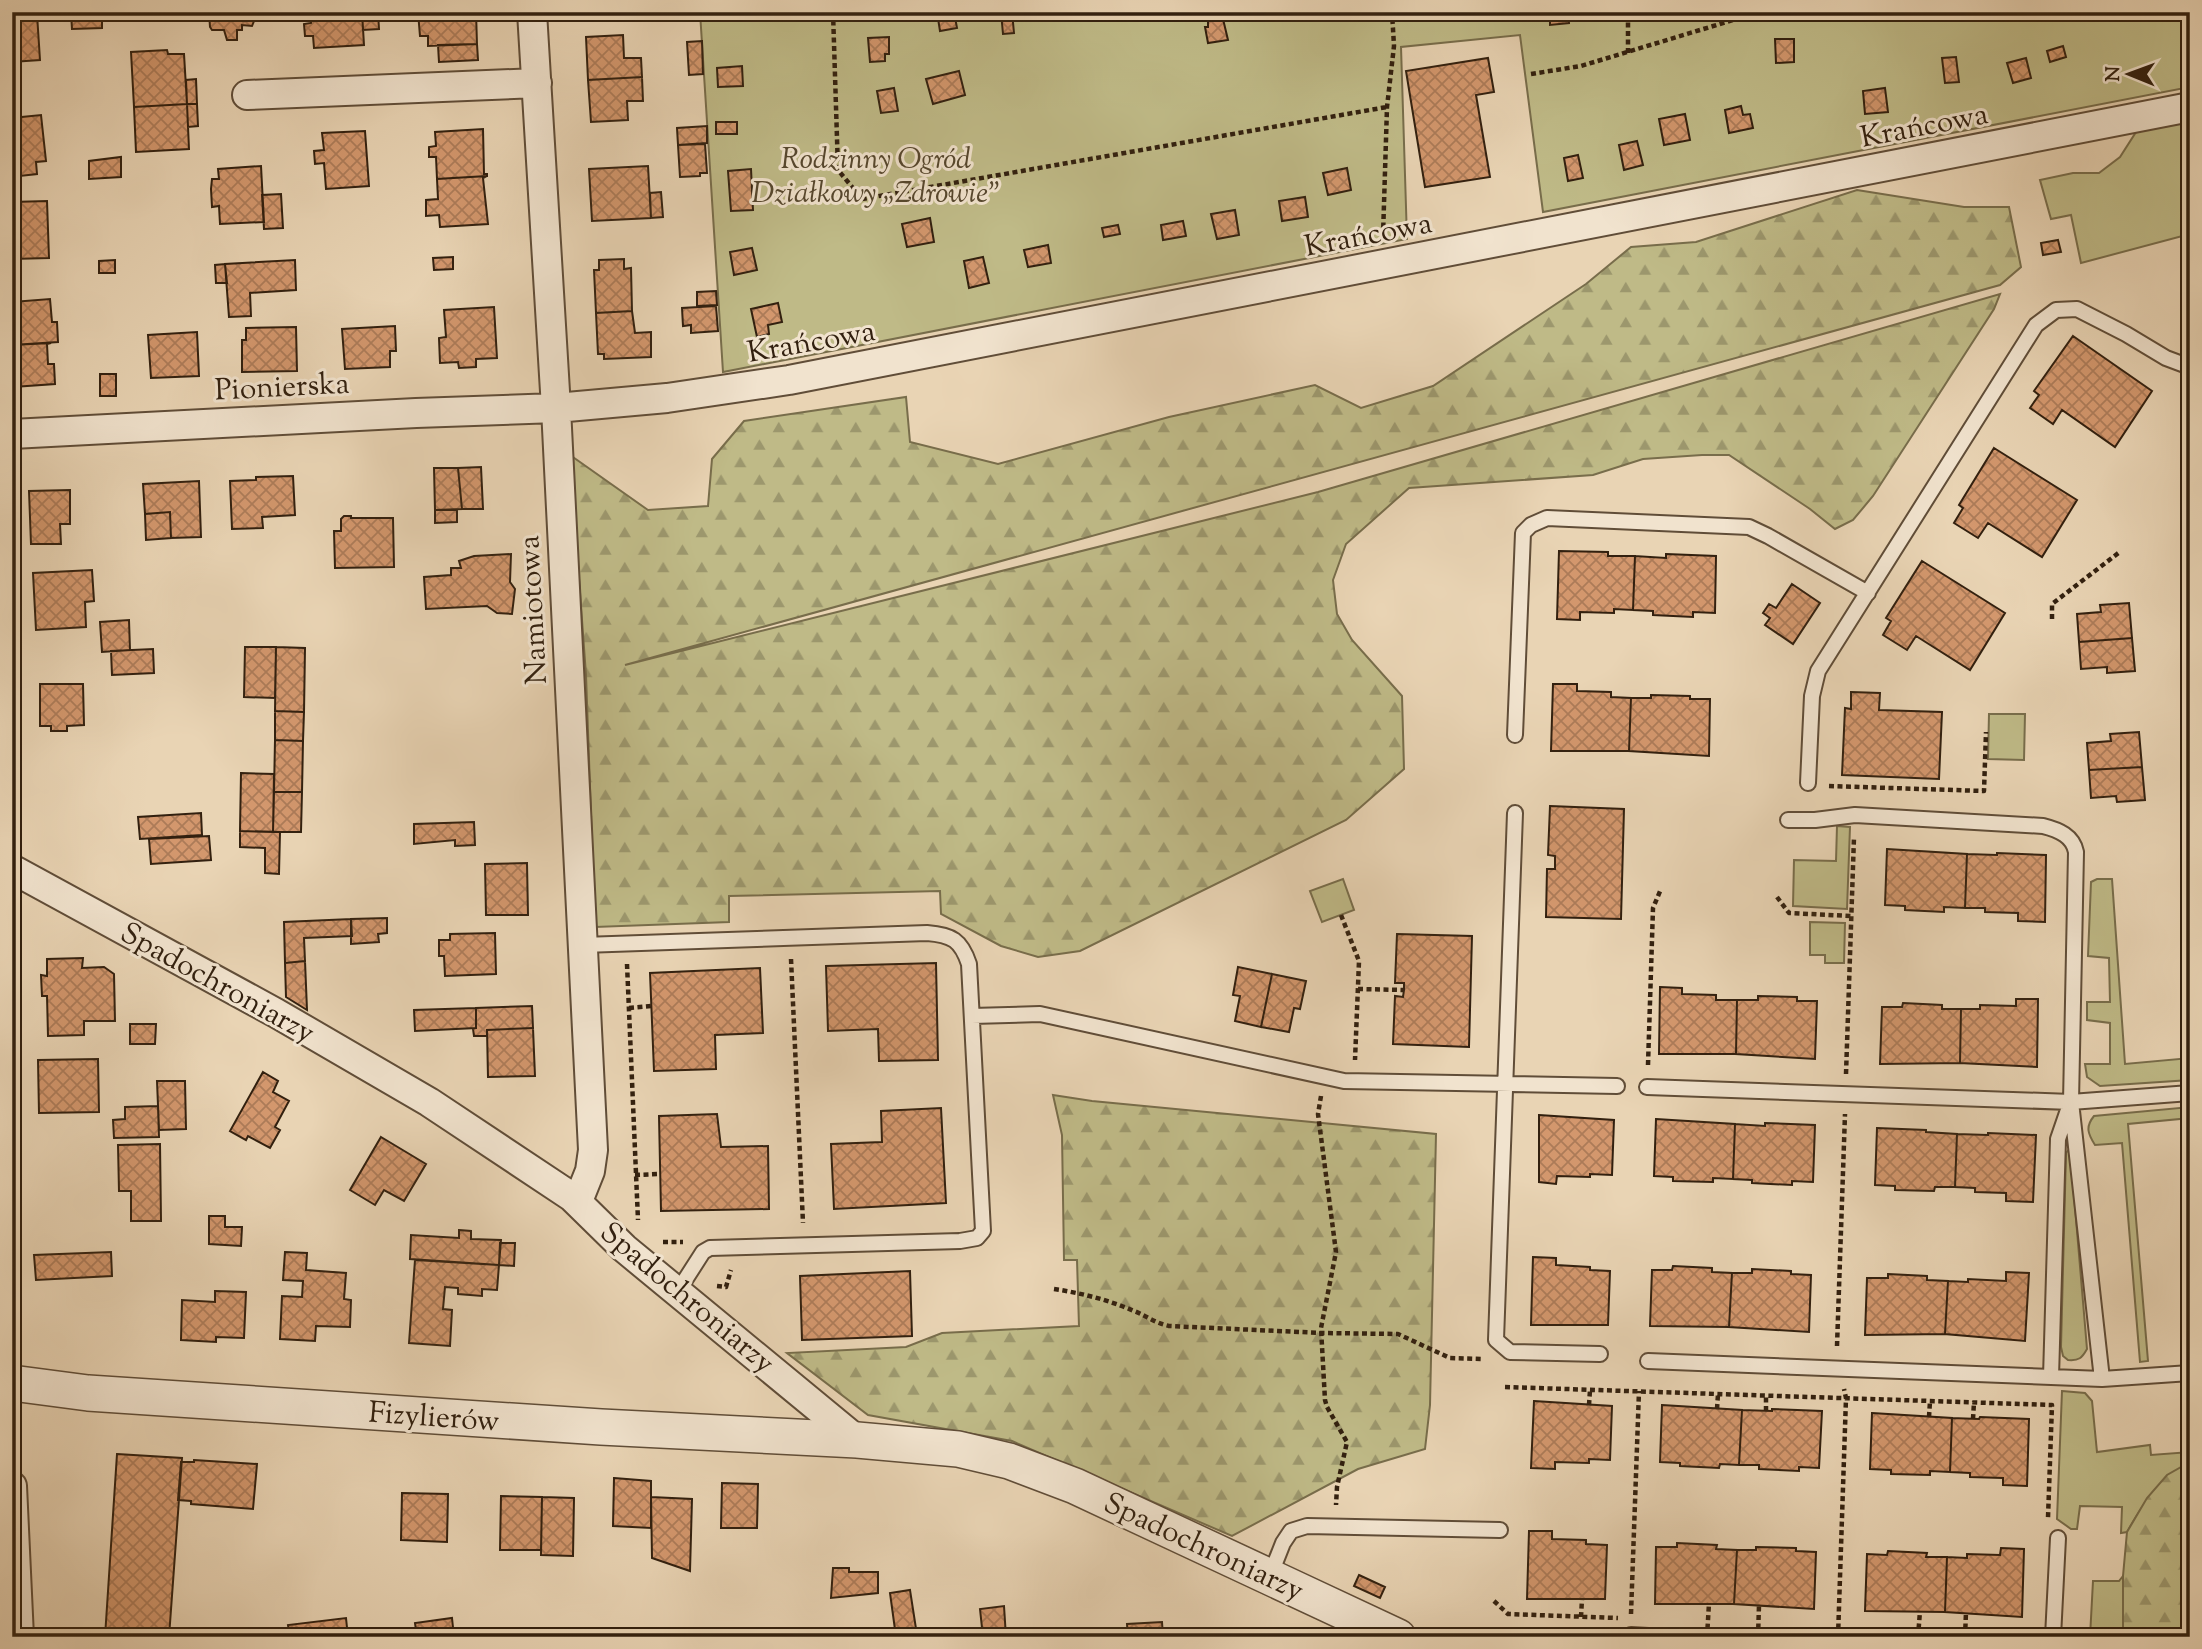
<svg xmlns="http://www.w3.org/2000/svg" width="2202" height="1649" viewBox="0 0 2202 1649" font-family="'Sorts Mill Goudy',serif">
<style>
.green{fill:#bfba87;stroke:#786d4b;stroke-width:2}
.forest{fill:url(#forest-firs);stroke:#786d4b;stroke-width:2}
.building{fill:url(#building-cross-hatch);stroke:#32200f;stroke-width:2}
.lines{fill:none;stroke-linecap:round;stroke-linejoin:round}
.service-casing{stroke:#604d38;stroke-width:18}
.minor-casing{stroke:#604d38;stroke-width:32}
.tertiary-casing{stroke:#604d38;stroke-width:38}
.path{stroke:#32200f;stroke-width:4.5;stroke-dasharray:5 3.5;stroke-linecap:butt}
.service{stroke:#f1e3ce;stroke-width:14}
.minor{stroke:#f1e3ce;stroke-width:28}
.tertiary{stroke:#f1e3ce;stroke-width:35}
.labels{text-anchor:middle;stroke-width:6;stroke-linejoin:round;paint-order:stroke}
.street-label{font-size:30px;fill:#32200f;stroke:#f1e3ce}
.park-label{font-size:30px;font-style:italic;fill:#55462d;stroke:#f1e3ce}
</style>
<defs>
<pattern id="forest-firs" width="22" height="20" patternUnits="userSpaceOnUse" patternTransform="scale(1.75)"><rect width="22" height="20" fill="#bfba87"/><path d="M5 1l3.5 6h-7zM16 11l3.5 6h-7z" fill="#9c976d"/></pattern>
<pattern id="building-cross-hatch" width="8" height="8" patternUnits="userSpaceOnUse" patternTransform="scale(1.75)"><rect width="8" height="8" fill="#d3976d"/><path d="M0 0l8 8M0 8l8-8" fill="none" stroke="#ac7b58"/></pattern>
</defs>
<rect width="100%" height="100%" fill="#e9d4b4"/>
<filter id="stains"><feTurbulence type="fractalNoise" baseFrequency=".00286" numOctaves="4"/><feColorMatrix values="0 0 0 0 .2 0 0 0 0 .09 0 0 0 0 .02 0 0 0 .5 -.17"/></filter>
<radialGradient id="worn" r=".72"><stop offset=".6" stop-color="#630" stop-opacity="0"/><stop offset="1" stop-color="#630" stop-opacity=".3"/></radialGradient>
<path class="green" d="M700,12H2190V87L1543,212L1520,35L1401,47L1407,239L723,372Z
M2190,119V234L2081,263L2071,215L2051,219L2040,180L2073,173H2099L2120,157L2138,129Z
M1989,714H2025L2024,760L1988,759Z
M1837,826L1850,827L1847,909L1793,906L1794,860L1836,861Z
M1343,879L1354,910L1322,922L1310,891Z
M2097,879H2112L2125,1064L2190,1058V1080L2100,1086L2087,1077L2085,1064H2110V1023L2087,1020V1002H2110L2109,958L2088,956L2091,882Z
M1810,922L1845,923L1844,963H1825V955H1810Z
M2190,1107V1118L2128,1124L2148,1361L2140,1362L2122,1143L2095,1145C2088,1134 2085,1127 2094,1116Z
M2070,1148L2087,1349C2082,1358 2079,1361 2068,1360L2063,1356L2061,1347L2066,1153Z
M2062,1391L2085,1393L2092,1401L2097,1452L2150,1445L2151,1455L2190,1452V1462C2156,1482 2146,1499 2127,1532L2121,1533L2122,1507L2080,1506L2077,1529H2071L2057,1519Z
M2123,1576V1637H2090L2093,1581H2119Z"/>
<path class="forest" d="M1857,190L1964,207H2009L2021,267L2000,285L625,665L1318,492L2000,294L1994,309L1873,496L1853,520L1835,529L1810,509L1729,455H1702L1643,459L1593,475L1409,488L1346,544L1333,580L1337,614L1352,640L1402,696L1404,769L1346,820L1080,951L1038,957L1001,946L941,914L940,891L729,896V922L595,927L586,675L570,455L648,510L708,506L712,459L744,421L906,397L910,442L998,464L1169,417L1315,385L1361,408L1433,386L1586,284L1631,247L1696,242Z
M1053,1095L1092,1101L1436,1134L1430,1405L1425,1449L1358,1469L1232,1536L1012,1441L868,1415L787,1353L906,1347L942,1333L1079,1326L1077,1260H1064L1062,1135Z
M2190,1462V1637H2123V1576L2127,1532L2147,1498L2167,1475Z"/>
<path class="building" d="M12,12L37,14L40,60L12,62Z
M71,12H102V28L72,29Z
M209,12H254V21L252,26L242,25V30H237V40H227L224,30H212L210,27Z
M254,12H271L272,19L255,18Z
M311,12H362L364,45L314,48L313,36H305L304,24L311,23Z
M362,12H378L379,29L363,30Z
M418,12H476L477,44L428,46V36H420Z
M937,12H954L957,28L940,31Z
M1001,12H1012L1014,33L1003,34Z
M1333,12H1358L1359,18L1334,20Z
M1541,12H1568L1569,23L1550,25V18L1542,19Z
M1223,19L1228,40L1208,43L1205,27H1208V21Z
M623,35L624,58H641L642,77L588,80L586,37Z
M889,37V54H885V61L870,62L868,38Z
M1775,39H1794V62L1776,63Z
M702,41L703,74L689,75L687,42Z
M477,44L478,60L439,62L438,45Z
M2063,46L2066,57L2050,62L2047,51Z
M167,50L168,54H184L187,104L134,107L131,52Z
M1956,57L1959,82L1945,83L1942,58Z
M1488,58L1494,92L1476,95L1490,177L1425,187L1406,71Z
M2026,58L2031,78L2013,83L2007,63Z
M742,66L743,86L718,87L717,68Z
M959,71L965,95L933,104L926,79Z
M642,77L643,101H627L628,120L591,122L588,80Z
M196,79L197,104H187L186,80Z
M894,88L898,111L881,113L877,91Z
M1885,88L1888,112L1865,114L1863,91Z
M187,104H197L198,126L188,127Z
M187,104L189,149L136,152L134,107Z
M1741,106L1743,115L1750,114L1753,128L1729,133L1725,110Z
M1685,114L1690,140L1664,145L1659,119Z
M41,115L46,161L36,162L37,174L20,176L19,164H12V118Z
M716,122H737V134H716Z
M707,126V143L678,145L677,128Z
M483,129L484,174H487V176L437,179L436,157H429V147L436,146L435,132Z
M365,131L369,186L326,189L324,163L315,164L314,151L324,150L322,133Z
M1637,141L1643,165L1624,170L1619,145Z
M705,144L707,173H700V176L680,177L678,145Z
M1578,155L1583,178L1568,181L1564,158Z
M121,157V177L89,179V161Z
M261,166L264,222L220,224L219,206L212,207L211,189L212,179H219L218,169Z
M648,166L651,218L592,221L589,169Z
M1347,168L1351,190L1328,195L1323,173Z
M751,169L753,210L731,211L728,171Z
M487,176L483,178L488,224L440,227L439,215L426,216V200L438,199L437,179Z
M661,192L663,217L651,218L650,193Z
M281,194L283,228L264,229L262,195Z
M1305,197L1308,217L1282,221L1279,201Z
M47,201L49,258L12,259V202Z
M1235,210L1239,235L1217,239L1211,214Z
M930,218L934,242L907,247L902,224Z
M1183,221L1186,236L1163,240L1161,225Z
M1118,225L1120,234L1104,237L1102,228Z
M2058,240L2061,252L2043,255L2041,243Z
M1048,245L1051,263L1028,267L1024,250Z
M752,248L757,270L734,275L730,252Z
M453,257V269L434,270L433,258Z
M983,257L989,283L969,288L964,261Z
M624,259V269L631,268L632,311L596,313L594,270H599V260Z
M115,260V273H99V261Z
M295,260L296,290L250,293L251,316L229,317L225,264Z
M225,264L227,283H216L215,265Z
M716,291L717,305L697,306V292Z
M50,299L52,322H57L58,342L12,345V321H16L15,304L12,302Z
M778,303L782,322L768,325L769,334L757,337L751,309Z
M716,306L718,331L691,333V325L683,326L682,308Z
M494,307L497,358L476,359V367L459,368L458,362L440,363L439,338L446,337L444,310Z
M632,311L635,333L651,332V357L604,359V354H598L596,313Z
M395,326L396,351H390V367L345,369L342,329Z
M296,327L297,371L242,372V340H246V328Z
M197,332L199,376L151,378L148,335Z
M2073,336L2152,391L2115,447L2062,410L2053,424L2030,408L2039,395L2034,391Z
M51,343L47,344L48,364H54L55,384L13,387L19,385L18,368H14L12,345Z
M100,374H116V396H100Z
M1994,448L2077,500L2042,557L1988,523L1978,538L1954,523L1963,508L1959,505Z
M481,467L483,509H462L458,468Z
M434,468H458L462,509L435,510Z
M293,476L295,515L262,517L263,528L232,529L230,481L256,480V477Z
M199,481L201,537L171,538L170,512L145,514L143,484Z
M70,490V524H60L61,544H31L29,491Z
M435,510H457V522L435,523Z
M170,512L171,538L146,540L145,514Z
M344,516H351V518H393L394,567L335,568L334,531H341V519Z
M1559,551L1608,552V556H1635L1633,610L1614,609V613L1580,612V620L1557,619Z
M511,554L510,582L515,589L512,614L497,613L487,606L426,609L424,577L451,575V568H461L459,561L474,556Z
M1666,554L1716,556L1715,613L1693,612V617L1653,615V611L1633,610L1635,556L1666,558Z
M1922,561L2005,613L1970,670L1916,636L1907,650L1883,635L1891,621L1886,618Z
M92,570L94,601L85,602L86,627L36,630L33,573Z
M1792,584L1820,603L1793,644L1765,625L1770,618L1763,613L1769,604L1776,608Z
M2129,603L2132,638L2079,642L2077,614L2101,612L2100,605Z
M129,620L130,650L102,652L100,622Z
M2132,638L2135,671L2107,673V667L2081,669L2079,642Z
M245,647H276L275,698L244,697Z
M276,647L305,648L304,712L275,711Z
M153,649L154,673L112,675L111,651Z
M40,684H83L84,725L67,726V731H51V726H40Z
M1553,684H1577V691L1611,692V697L1631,698L1629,751H1551Z
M1851,692L1880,693L1879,710L1942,712L1939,779L1842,775L1845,708L1851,709Z
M1651,695L1690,696V699H1710L1709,756L1629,751L1631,698H1651Z
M275,711L304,712L303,741L275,740Z
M2139,732L2142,767L2089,770L2087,743L2111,741L2110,734Z
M275,740L303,741L302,792H274Z
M2142,767L2145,800L2117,802L2116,796L2091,798L2089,770Z
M241,773L274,774L273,832L240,831Z
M274,792H302L301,832H273Z
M1550,806L1624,809L1621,919L1546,917L1547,869H1555V856L1548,855Z
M201,813L202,835L140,839L138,817Z
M474,822L475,845L455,846V840L414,844V824Z
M240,831L280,832L279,874L265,873V848L240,847Z
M209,836L211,860L151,864L149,839Z
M1887,849L1967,854L1965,908L1944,907V912L1905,910V906L1885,905Z
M1997,853L2046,855L2045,922L2018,921V913L1985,912V908H1965L1967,854L1997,855Z
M527,863L528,915H486L485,864Z
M387,918V933L378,934L379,942L351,944V919Z
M351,919L352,936L304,938L305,961L285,963L284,922Z
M495,933L496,974L445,976L444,956H439V940H450V934Z
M1397,934L1472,936L1469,1047L1393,1044L1395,996L1403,997L1404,990V983H1395Z
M83,958L82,968L104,967L114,974L115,1021H84V1035L48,1036L47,996H42L41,975L47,976V959Z
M305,961L307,1010L286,997L285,963Z
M936,963L938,1060L879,1061L878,1029L828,1031L826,966Z
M1238,967L1272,974L1261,1027L1235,1021L1240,996L1233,995Z
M760,968L763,1033L715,1035L716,1069L654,1071L650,973Z
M1272,974L1306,981L1300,1009L1294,1008L1289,1032L1261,1027Z
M1660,987L1682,988V994L1716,995V1000H1737L1736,1054H1659Z
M1758,996L1797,997V1001H1817L1815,1059L1736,1054L1737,1000H1758Z
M2016,999H2038L2037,1067L1960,1063L1961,1009H1980V1005L2016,1006Z
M1903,1003L1942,1005V1009H1961L1960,1063L1880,1064L1882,1007H1902Z
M532,1006L533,1028L487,1030V1036H474L473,1029L476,1028V1008Z
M476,1008V1028L415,1031L414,1010Z
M130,1024H156L155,1044H130Z
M533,1028L535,1076L488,1077L487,1030Z
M98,1059L99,1112L39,1113L38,1060Z
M263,1072L278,1081L273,1092L289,1101L275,1127L280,1130L270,1148L248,1136L246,1140L230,1131Z
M157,1081H185L186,1129L159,1130Z
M158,1106L159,1137L114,1138L113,1120L125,1119V1107Z
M941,1108L946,1203L834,1209L831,1144L882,1142L881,1111Z
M717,1114L721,1147L768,1146L769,1209L661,1211L659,1116Z
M1539,1115L1614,1120L1612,1175L1590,1174V1177L1557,1176L1556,1184L1539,1182Z
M1656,1119L1735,1124L1733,1179L1713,1178V1182L1673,1181V1177L1654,1176Z
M1765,1123L1815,1125L1813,1182L1792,1181V1185L1752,1183V1180L1733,1179L1735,1124L1765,1126Z
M1877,1128L1926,1130V1132L1957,1134L1955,1187H1935L1934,1191L1895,1190V1186L1875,1185Z
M1988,1133L2036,1135L2033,1202L2006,1201V1193L1975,1192V1188L1955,1187L1957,1134L1988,1135Z
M381,1137L426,1164L404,1201L384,1190L375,1205L350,1190Z
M160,1144L161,1221H131V1191H119L118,1145Z
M209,1216H225V1227H242L241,1246L209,1244Z
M459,1230L471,1231V1239L501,1240L499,1265L410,1259L411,1235L459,1238Z
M500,1243H515L514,1266L499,1265Z
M111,1252L112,1276L36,1280L34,1255Z
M285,1252L307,1253L306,1270L346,1273L344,1299L351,1300L350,1327L316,1326L315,1341L280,1339L282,1296L302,1297L303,1281L283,1280Z
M1533,1257L1556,1258V1265L1590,1267V1270L1610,1271L1608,1325H1531Z
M415,1260L499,1265L497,1290L482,1289V1296L458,1294V1288L445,1287L443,1309L452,1310L450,1346L409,1343Z
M1673,1266L1712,1268V1272L1732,1273L1729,1327L1650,1326L1652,1270H1672Z
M1752,1269L1791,1271V1274L1811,1275L1809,1332L1729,1327L1732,1273H1752Z
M910,1271L912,1336L802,1340L800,1276Z
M2006,1272L2029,1273L2025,1341L1945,1334L1948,1281L1968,1282V1279L2006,1281Z
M1888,1274L1927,1276V1280L1948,1281L1945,1334L1865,1335L1867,1278H1888Z
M215,1291L246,1292L244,1338L216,1337V1342L181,1340L182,1300L215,1302Z
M1534,1401L1612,1406L1610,1460L1589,1459V1463L1555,1462V1469L1531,1468Z
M1662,1405L1742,1410L1739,1465L1720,1464L1719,1468L1680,1466V1463L1660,1462Z
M1772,1409L1822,1411L1819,1468L1799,1467V1471L1759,1469V1465H1739L1742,1410L1772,1411Z
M1872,1413L1952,1418L1950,1472L1930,1471V1475L1891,1474V1470L1870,1469Z
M1980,1417L2029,1419L2027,1486L2003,1485V1478L1970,1477V1473L1950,1472L1952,1418L1979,1419Z
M117,1454L182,1458L169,1637H105Z
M194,1460L257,1464L253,1509L191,1504V1501L178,1500L181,1462H194Z
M614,1478L651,1481V1528L613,1526Z
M722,1483L758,1484L757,1528H721Z
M402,1493L448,1494L447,1542L401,1540Z
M501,1496L542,1497L541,1550H500Z
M542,1497L574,1498L573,1556L541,1555Z
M651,1497L692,1499L690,1571L652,1558Z
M1529,1531H1552V1539L1586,1540V1544L1607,1545L1605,1599H1527Z
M1677,1543L1717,1545L1716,1549L1737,1550L1734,1604H1655L1656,1547H1677Z
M1756,1547L1796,1548V1551L1816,1552L1814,1609L1734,1604L1737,1550H1756Z
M2001,1548L2024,1549L2022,1617L1945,1612L1947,1557L1967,1558V1554L2000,1555Z
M1888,1551L1927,1553L1926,1557H1947L1945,1612L1865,1611L1867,1554L1887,1555Z
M833,1568H849V1572H878V1593L831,1598Z
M1359,1575L1385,1587L1380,1598L1354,1586Z
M910,1590L917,1635L896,1637L890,1593Z
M1004,1606L1006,1637H983L980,1609Z
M346,1618L348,1637H290L288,1625Z
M452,1618L454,1637H417L415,1623Z
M1162,1622L1163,1637H1128L1127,1624Z"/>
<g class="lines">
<defs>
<path id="service" d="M1515,735L1523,533L1531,525L1547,518L1749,527L1768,536L1868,593
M1808,783L1812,696L1818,671L2036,325L2056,310L2077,309L2126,334L2166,358L2190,367
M1515,813L1496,1340L1510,1352L1600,1354
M1788,820H1815L1855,815L2043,826C2059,830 2073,836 2076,852L2071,1102L2102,1379
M583,945L927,933C952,935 961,940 969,964L983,1231L977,1238L960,1241L710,1248L703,1252L678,1291
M972,1016L1040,1014L1344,1081L1617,1086
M1647,1087L2071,1102L2190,1093
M1648,1361L2102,1379L2190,1373
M2051,1377L2058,1139L2069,1107
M1270,1576L1283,1543L1291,1531L1307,1526L1500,1530
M1631,1635L1666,1637
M2053,1637L2058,1538"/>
<path id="minor" d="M532,12L556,408L593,1150L590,1171L578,1201
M247,95L537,83
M12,434L416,413L556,408L667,398L789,380L2190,107
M12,869L276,1013L429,1102L572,1197L624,1248L857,1440
M12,1486L19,1637"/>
<path id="tertiary" d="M12,1383L88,1393L601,1427L857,1440L958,1449L1009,1461L1075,1486L1398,1637"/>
</defs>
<use href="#service" class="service-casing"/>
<use href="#minor" class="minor-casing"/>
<use href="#tertiary" class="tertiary-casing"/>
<path class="path" d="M833,12L838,170L862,199L1387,107
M1628,53V12
M1531,74L1581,66L1743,17L1768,12
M1383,236L1387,107L1394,46L1392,12
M2052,619V604L2121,551
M1829,786L1984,791L1986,732
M1777,897L1789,913L1851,916
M1341,915L1359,961L1355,1060
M791,959L803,1223
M627,964L638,1220
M1358,989L1404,990
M629,1008L652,1006
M1648,1065L1653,908L1661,889
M1846,1074L1854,837
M1321,1096L1318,1114L1336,1252L1321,1328L1325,1400L1327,1407L1347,1442L1337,1487L1336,1505
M635,1175L660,1174
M663,1242H683
M717,1286L726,1287L731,1270
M1054,1289C1081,1293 1109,1300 1134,1311C1147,1316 1155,1323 1169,1326L1322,1333L1398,1334L1450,1358L1482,1359
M1837,1346L1845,1114
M1505,1387L2052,1405L2048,1518
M1589,1405L1590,1390
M1717,1409L1718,1394
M1766,1411V1396
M1929,1417L1930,1401
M1973,1419L1974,1402
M1494,1601L1508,1614L1618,1618
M1631,1614L1639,1391
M1581,1617L1582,1599
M1707,1637L1709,1603
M1758,1637L1759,1605
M1838,1637L1846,1398L1844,1389
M1918,1637L1920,1611
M1965,1637L1966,1612"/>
<use href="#service" class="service"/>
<use href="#minor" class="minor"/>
<use href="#tertiary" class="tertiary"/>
</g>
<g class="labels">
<g class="street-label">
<text transform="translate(1924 125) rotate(-11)" y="10">Krańcowa</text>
<text transform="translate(1368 234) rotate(-11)" y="10">Krańcowa</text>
<text transform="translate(811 341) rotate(-10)" y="10">Krańcowa</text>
<text transform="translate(282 386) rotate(-3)" y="10">Pionierska</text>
<text transform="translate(532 610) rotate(-93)" y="10">Namiotowa</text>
<text transform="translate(218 982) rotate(29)" y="10">Spadochroniarzy</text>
<text transform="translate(688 1297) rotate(40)" y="10">Spadochroniarzy</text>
<text transform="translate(434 1416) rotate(4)" y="10">Fizylierów</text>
<text transform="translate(1204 1546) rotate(25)" y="10">Spadochroniarzy</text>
</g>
<g class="park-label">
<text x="876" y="168">Rodzinny Ogród<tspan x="876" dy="34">Działkowy „Zdrowie”</tspan></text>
</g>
</g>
<rect width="2202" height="1649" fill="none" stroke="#e9d4b4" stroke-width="42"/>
<rect x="14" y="14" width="2174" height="1621" fill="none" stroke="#32200f" stroke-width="3.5"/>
<rect x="21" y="21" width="2160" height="1607" fill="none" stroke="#32200f" stroke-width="2"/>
<g transform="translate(2129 74) rotate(271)" stroke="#f1e3ce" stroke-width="5" paint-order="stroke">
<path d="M0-5L12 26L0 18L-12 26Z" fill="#32200f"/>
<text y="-10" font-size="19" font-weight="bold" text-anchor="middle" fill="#32200f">N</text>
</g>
<rect width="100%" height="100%" filter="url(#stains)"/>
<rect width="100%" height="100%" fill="url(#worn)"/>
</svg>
